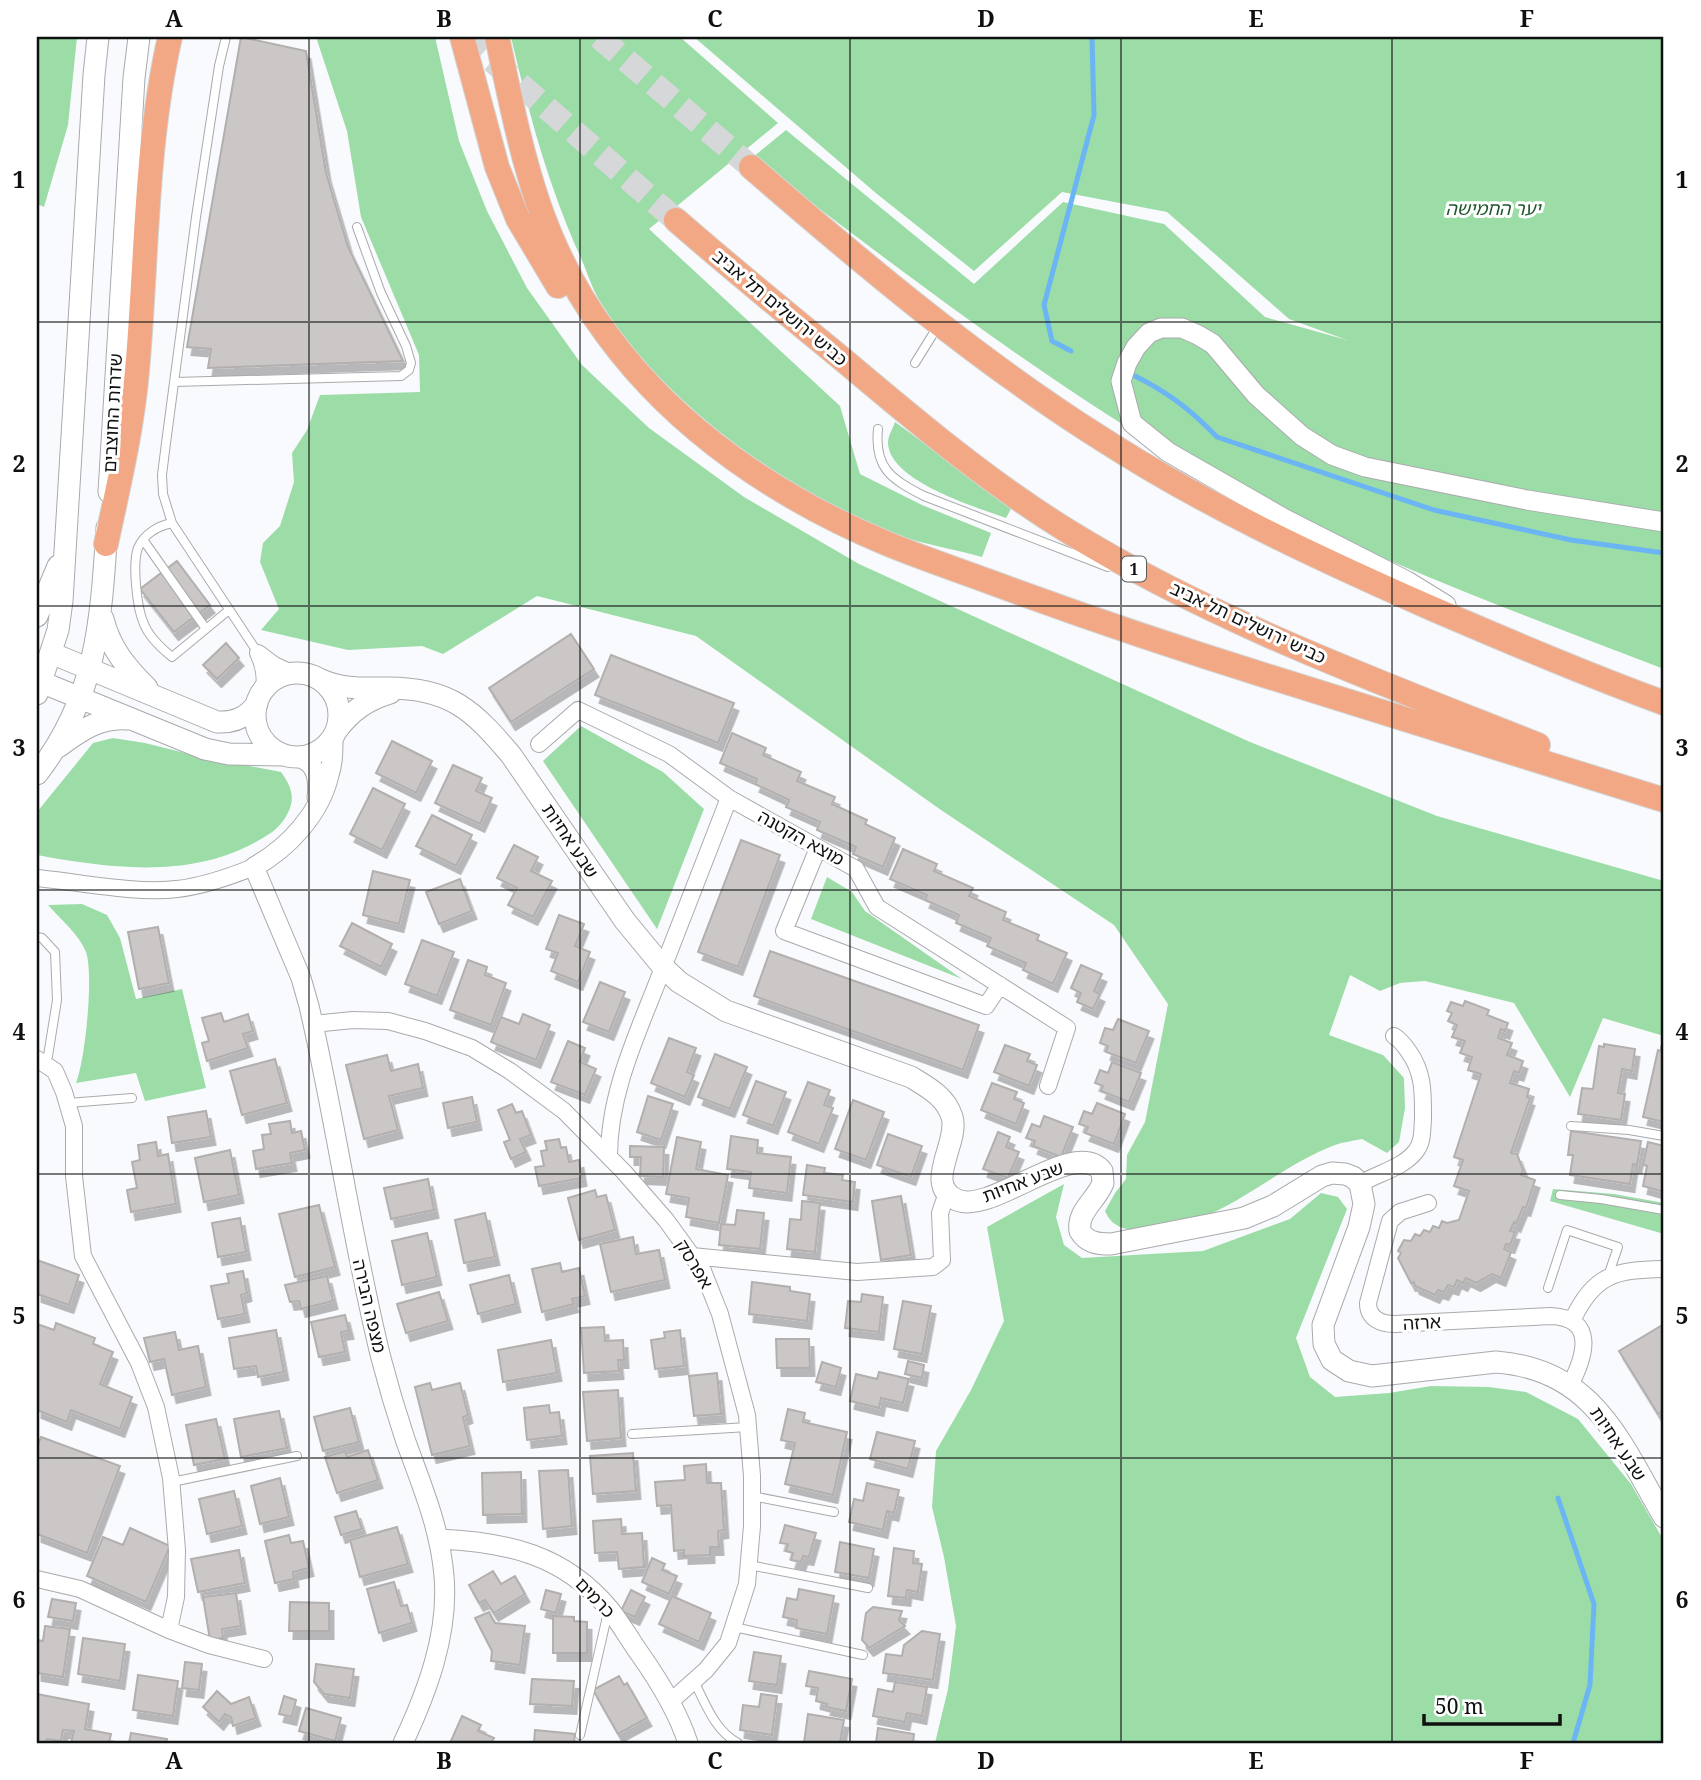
<svg xmlns="http://www.w3.org/2000/svg" width="1701" height="1780" viewBox="0 0 1701 1780" font-family="'Noto Serif','Noto Sans Hebrew',serif">
<style>
.green{fill:#9cdca7}
.lines{fill:none;stroke-linecap:round;stroke-linejoin:round}
.stream{stroke:#6bb5f4;stroke-width:5}
.building{fill:#cac7c6;stroke:#b2afae;stroke-width:2;filter:url(#shadow)}
.trunk-tunnel{stroke:#d6d7d9;stroke-width:24;stroke-dasharray:24 12;stroke-linecap:butt}
.service-casing{stroke:#a9aaac;stroke-width:10}
.minor-casing{stroke:#a9aaac;stroke-width:18}
.tertiary-casing{stroke:#a9aaac;stroke-width:21}
.secondary-casing{stroke:#a9aaac;stroke-width:23}
.trunk-casing{stroke:#d4d4d4;stroke-width:26}
.service{stroke:#fff;stroke-width:8}
.minor{stroke:#fff;stroke-width:16}
.tertiary{stroke:#fff;stroke-width:19}
.secondary{stroke:#fff;stroke-width:21}
.trunk{stroke:#f2a884;stroke-width:24}
.grid{fill:none;stroke:#0f1010;stroke-width:2;stroke-opacity:0.55}
.labels{text-anchor:middle;stroke-width:6;stroke-linejoin:round;paint-order:stroke}
.shield{fill:#fff;stroke:#575858;stroke-width:2}
.shield-label{font-size:16px;font-weight:bold;fill:#0f1010}
.park-label{font-size:18px;font-style:italic;fill:#1f562d;stroke:#fff}
.street-label{font-size:18px;fill:#0f1010;stroke:#fff}
.neatline{fill:none;stroke:#0f1010;stroke-width:2.5}
.grid-label{font-size:23px;text-anchor:middle;font-weight:bold;fill:#0f1010}
</style>
<defs>
<filter id="shadow"><feDropShadow dx="4.5" dy="8" stdDeviation="0" flood-color="#0004"/></filter>
</defs>
<rect width="100%" height="100%" fill="#f9fafd"/>
<path class="green" d="M37,37H77L68,125L44,207L37,204Z
M316,37H435L459,141L487,211L527,288L582,365L649,428L744,497L859,564L1250,742L1437,816L1664,881V1036L1603,1018L1570,1097L1514,1003L1425,981L1400,983L1380,991L1350,975L1329,1035L1383,1055L1404,1078L1405,1108L1399,1142L1387,1153L1362,1139C1353,1141 1343,1142 1335,1145C1267,1171 1219,1230 1140,1230C1124,1230 1112,1227 1105,1211L1115,1193L1126,1179L1127,1155L1145,1122L1168,1004L1114,925L941,810L696,636L537,596L443,654L422,646L348,650L261,630L279,609L260,562L263,543L280,526L294,482L292,453L307,430L320,395L420,392L419,355L361,217L347,131Z
M511,37H680L778,123L649,229L840,406L860,474L922,505L991,533L982,557C950,548 915,543 885,530C778,484 666,405 603,306C593,292 588,274 581,258C548,185 529,114 511,37Z
M694,37H1664V669C1536,620 1407,572 1283,512C1255,498 1225,485 1198,470C1040,379 897,267 752,158L786,130L974,284L1063,202L1164,224L1265,317L1347,340L1289,319L1167,212L1062,192L974,271L877,194Z
M895,422L1012,507L1006,518C976,507 888,481 888,442C888,436 893,428 895,422Z
M581,726L663,772L704,809L657,929L543,761Z
M113,738L145,743L197,756L281,772C294,790 296,802 283,821C275,832 266,836 254,843C187,879 108,868 37,855V812L93,743Z
M827,877L852,892L865,911L962,979L811,919Z
M82,904L107,915L120,938L136,999L182,989L206,1088L145,1101L136,1073L76,1083C85,1061 94,975 86,952C79,934 60,919 48,905Z
M1064,1184L1056,1217L1064,1245L1082,1258L1203,1251L1290,1219L1321,1193L1338,1197L1347,1209L1296,1338L1310,1377L1335,1397L1389,1393L1431,1386L1489,1387L1526,1392L1578,1419L1631,1484L1664,1541V1743H935L948,1689L956,1626L944,1557L932,1507L936,1451L971,1390L1004,1321L987,1227Z
M1553,1189L1614,1194L1664,1203V1234L1550,1201Z"/>
<g class="lines">
<path class="stream" d="M1071,351L1052,341L1044,305L1094,115L1092,37
M1135,376C1169,393 1191,410 1217,437L1434,510L1571,540L1664,553
M1558,1498L1594,1604L1590,1685L1573,1743"/>
</g>
<path class="building" d="M241,37L306,51L326,173L348,247L403,361L208,368L211,349L187,347Z
M177,561L210,605L174,632L140,589Z
M571,634L594,669L511,722L489,688Z
M226,643L239,658L217,679L203,665Z
M611,655L734,703L718,743L595,695Z
M732,733L766,748L763,755L801,772L797,781L835,797L832,804L867,820L865,824L895,838L883,867L853,854L856,847L817,830L820,822L786,807L789,800L755,784L757,779L720,763Z
M392,741L432,761L416,793L376,773Z
M453,765L482,778L476,791L492,798L480,824L435,803Z
M373,788L405,804L382,850L350,834Z
M432,815L472,835L456,866L416,846Z
M741,840L780,855L738,967L698,952Z
M514,845L538,857L531,871L552,881L533,917L508,905L517,888L497,878Z
M903,849L937,864L934,871L973,888L969,896L1006,912L1003,920L1039,935L1037,940L1067,953L1053,984L1023,970L1026,963L987,946L991,938L956,923L959,915L925,900L927,895L890,879Z
M373,871L410,880L399,924L363,915Z
M460,879L472,911L439,924L426,892Z
M559,915L584,924L575,946L590,952L578,982L551,971L558,953L546,949Z
M352,923L392,944L381,967L340,946Z
M158,927L169,983L139,989L128,932Z
M422,940L454,952L437,996L405,984Z
M770,951L979,1025L963,1070L754,996Z
M468,960L487,967L485,975L506,983L491,1025L450,1010Z
M1081,965L1102,974L1094,991L1100,994L1093,1009L1077,1002L1081,993L1071,988Z
M600,982L625,992L609,1032L583,1022Z
M1465,1001L1489,1010L1487,1015L1508,1023L1505,1031L1501,1029L1498,1038L1512,1043L1507,1055L1523,1061L1519,1073L1514,1071L1510,1083L1529,1089L1527,1097L1530,1098L1511,1153L1517,1154L1523,1170L1521,1175L1535,1180L1526,1208L1523,1207L1516,1224L1514,1222L1510,1231L1515,1232L1510,1245L1506,1244L1504,1249L1511,1252L1501,1278L1492,1274L1476,1283L1466,1278L1463,1283L1457,1280L1454,1287L1448,1285L1444,1292L1438,1290L1435,1295L1415,1286L1414,1282L1411,1283L1398,1258L1401,1253L1398,1251L1404,1240L1411,1241L1415,1234L1420,1236L1424,1230L1430,1232L1433,1226L1439,1228L1442,1221L1447,1223L1459,1220L1469,1191L1454,1186L1463,1160L1454,1157L1481,1074L1468,1070L1472,1057L1460,1053L1465,1041L1452,1037L1457,1025L1448,1021L1452,1013L1447,1011L1451,1002L1463,1006Z
M221,1013L224,1022L248,1014L253,1031L243,1034L248,1048L207,1061L202,1043L209,1041L202,1018Z
M523,1014L550,1025L536,1060L491,1042L501,1017L519,1024Z
M1118,1019L1149,1031L1136,1063L1106,1052L1108,1046L1100,1043L1105,1028L1113,1030Z
M669,1038L696,1048L687,1072L694,1075L685,1097L651,1083Z
M568,1041L585,1048L580,1062L596,1069L585,1095L551,1082Z
M1604,1044L1635,1049L1632,1071L1622,1069L1618,1093L1625,1094L1621,1120L1578,1114L1582,1088L1593,1089L1599,1046L1604,1047Z
M1005,1045L1030,1054L1027,1061L1037,1065L1029,1086L994,1072Z
M1661,1047L1664,1048V1122L1643,1117L1658,1050L1661,1051Z
M715,1054L747,1067L730,1109L698,1097Z
M387,1055L391,1071L418,1064L423,1088L389,1096L398,1130L364,1139L346,1065Z
M275,1059L287,1103L242,1115L230,1071Z
M1112,1062L1141,1073L1129,1102L1101,1091L1103,1086L1095,1083L1100,1070L1108,1073Z
M756,1081L786,1092L773,1126L743,1115Z
M808,1082L830,1090L824,1105L833,1108L819,1144L788,1132Z
M992,1083L1017,1092L1014,1099L1024,1103L1016,1124L981,1110Z
M648,1096L673,1104L661,1140L637,1132Z
M472,1097L477,1122L448,1128L443,1103Z
M853,1100L884,1112L866,1160L835,1149Z
M1097,1103L1125,1114L1114,1144L1085,1133L1088,1127L1079,1124L1084,1111L1092,1114Z
M512,1104L516,1113L522,1111L531,1135L520,1139L526,1152L511,1159L504,1142L510,1140L498,1110Z
M206,1111L211,1137L172,1143L168,1117Z
M1044,1116L1073,1127L1061,1157L1033,1146L1035,1141L1026,1138L1032,1124L1040,1127Z
M290,1121L292,1133L301,1131L305,1150L290,1153L292,1163L256,1169L253,1151L264,1149L262,1135L271,1134L269,1124Z
M1571,1131L1641,1141L1637,1165L1633,1164L1630,1184L1570,1175L1573,1155H1568Z
M998,1132L1010,1137L1006,1147L1019,1152L1008,1178L983,1169Z
M888,1134L922,1146L911,1177L877,1165Z
M731,1136L758,1140L757,1153L791,1157L787,1193L749,1188L751,1172L727,1169Z
M677,1137L701,1142L696,1169L728,1175L719,1223L686,1217L689,1198L666,1194Z
M559,1139L561,1148L566,1147L569,1162L579,1160L582,1178L539,1186L535,1167L544,1166L541,1151L547,1150L545,1141Z
M156,1142L158,1156L168,1154L176,1204L131,1212L127,1190L137,1188L132,1162L140,1160L138,1145Z
M1648,1142L1664,1146V1192L1643,1186L1647,1166L1643,1165Z
M630,1146L664,1147L663,1177L640,1176L641,1157H630Z
M230,1150L239,1195L204,1202L195,1158Z
M807,1165L825,1168L824,1173L843,1175L842,1180L855,1182L853,1202L803,1195Z
M428,1179L434,1210L391,1219L384,1188Z
M595,1190L597,1197L606,1195L615,1230L579,1240L568,1198Z
M901,1196L911,1255L881,1260L872,1201Z
M802,1201L820,1203L815,1252L787,1249L790,1219L801,1220Z
M319,1205L335,1267L295,1277L279,1214Z
M737,1210L764,1213L760,1249L719,1245L721,1224L735,1225Z
M485,1213L495,1257L464,1263L455,1220Z
M240,1218L246,1252L218,1257L212,1223Z
M427,1233L437,1277L402,1285L392,1241Z
M633,1237L636,1254L659,1250L665,1280L611,1292L600,1244Z
M37,1260L79,1275L69,1305L37,1294Z
M560,1263L562,1272L579,1268L585,1296L572,1299L574,1304L542,1312L532,1269Z
M243,1271L247,1293L241,1295L245,1314L218,1319L211,1286L229,1283L227,1274Z
M509,1275L516,1304L478,1314L470,1285Z
M327,1276L333,1301L301,1309L299,1301L290,1302L285,1285Z
M752,1282L790,1287V1291L810,1294L807,1321L749,1314Z
M439,1292L448,1321L406,1333L397,1304Z
M862,1294L883,1297L879,1332L845,1328L848,1301L861,1302Z
M903,1301L931,1306L922,1354L894,1349Z
M345,1315L349,1331L341,1332L345,1352L319,1357L311,1322Z
M56,1323L95,1338L93,1344L113,1352L100,1384L132,1397L120,1429L71,1410L67,1422L37,1410V1324L54,1330Z
M1664,1324V1410L1658,1414L1619,1351Z
M604,1327L605,1341L623,1340L624,1360H618L619,1371L584,1373L581,1328Z
M276,1330L284,1372L258,1377L256,1366L234,1369L229,1338Z
M680,1330L684,1366L655,1369L651,1340L665,1338L664,1332Z
M175,1332L179,1350L198,1346L206,1387L172,1395L164,1359L150,1362L144,1338Z
M776,1339H809L810,1368H777Z
M551,1340L557,1373L503,1382L498,1350Z
M908,1361L924,1365L922,1378L905,1374Z
M822,1362L841,1368L836,1387L816,1382Z
M879,1372L909,1379L903,1403L881,1398L879,1408L850,1401L856,1374L877,1379Z
M717,1373L721,1414L694,1416L689,1376Z
M430,1383L432,1390L460,1383L468,1415L463,1417L470,1446L432,1455L415,1387Z
M618,1390L621,1438L587,1441L583,1392Z
M549,1405L550,1413L559,1412L562,1436L527,1440L524,1408Z
M350,1408L359,1442L323,1451L314,1417Z
M788,1409L805,1413L803,1422L847,1432L833,1495L785,1484L795,1443L781,1440Z
M279,1411L287,1448L241,1457L234,1419Z
M216,1419L225,1459L194,1465L186,1425Z
M877,1432L915,1441L908,1469L870,1459Z
M41,1437L120,1466L87,1553L37,1534V1448Z
M368,1450L378,1480L337,1493L325,1457L345,1451L347,1457Z
M633,1453L636,1491L593,1494L590,1456Z
M706,1464L707,1483H721L724,1530L718,1531L719,1547H710V1555L684,1556V1550L674,1551L671,1505L657,1506L655,1482L685,1480L684,1466Z
M568,1470L572,1526L543,1529L539,1471Z
M521,1472L522,1514L483,1515L482,1473Z
M280,1478L289,1517L260,1524L251,1486Z
M867,1483L899,1490L894,1513L887,1511L883,1530L849,1522L854,1499L863,1501Z
M234,1491L242,1526L207,1534L199,1499Z
M356,1511L362,1529L341,1535L335,1517Z
M621,1519L622,1534L642,1533L644,1567L619,1569L617,1552L595,1553L593,1521Z
M785,1525L816,1533L809,1557L803,1556L801,1562L791,1560L793,1553L786,1551L788,1544L780,1543Z
M397,1527L408,1564L360,1577L350,1540Z
M130,1528L170,1546L146,1602L87,1576L103,1537L123,1545Z
M289,1535L291,1543L303,1541L309,1568L293,1572L294,1579L275,1583L265,1541Z
M840,1542L874,1549L869,1578L835,1572Z
M894,1548L914,1551L913,1563L922,1564L918,1592L907,1590L906,1598L888,1596Z
M239,1550L245,1583L198,1592L191,1559Z
M652,1558L665,1564L662,1570L677,1576L669,1594L642,1582Z
M493,1571L501,1584L515,1576L525,1594L494,1613L485,1600L479,1603L469,1585Z
M394,1582L401,1606L407,1605L412,1623L379,1633L367,1589Z
M799,1589L834,1596L827,1634L796,1628L797,1620L783,1617L787,1598L797,1600Z
M546,1590L561,1594L556,1613L541,1609Z
M631,1590L645,1597L635,1617L621,1611Z
M236,1593L241,1626L222,1629L223,1638L210,1640L203,1597Z
M672,1596L711,1613L699,1642L659,1624Z
M52,1599L76,1603L73,1621L48,1617Z
M290,1602L329,1603V1631H289Z
M873,1607L902,1611L899,1620L905,1626L869,1648L862,1640L866,1613Z
M489,1612L495,1623L525,1626L520,1665L491,1661L492,1651L475,1618Z
M553,1616L574,1617V1621L587,1622V1653H553Z
M45,1626L70,1629L63,1677L37,1673V1640L43,1641Z
M922,1631L940,1634L933,1680L883,1673L886,1654L902,1656L904,1645Z
M83,1638L125,1644L120,1681L78,1674Z
M754,1652L781,1656L777,1685L749,1681Z
M185,1662L202,1664L199,1690L182,1688Z
M316,1664L354,1669L350,1698L324,1694L314,1682Z
M809,1671L852,1679L846,1711L826,1707L827,1704L816,1701L818,1688L806,1686Z
M138,1675L178,1681L173,1716L133,1710Z
M619,1676L624,1685L627,1683L647,1718L618,1734L593,1690Z
M532,1679L574,1681L572,1706L530,1704Z
M895,1682L927,1687L922,1716L907,1713L905,1722L873,1716L878,1689L893,1692Z
M217,1691L231,1704L249,1697L256,1718L233,1726L231,1717L225,1714L219,1722L203,1707Z
M37,1694L89,1704L85,1729L111,1734L109,1743H71L74,1731L63,1730L61,1741L47,1739L46,1743H37Z
M761,1694L777,1696L772,1735L740,1730L743,1705L759,1707Z
M284,1696L296,1700L292,1717L279,1714Z
M306,1708L341,1718L335,1741L299,1731Z
M808,1714L844,1720L840,1743H804Z
M462,1716L481,1725L478,1731L494,1738L491,1743H450Z
M878,1728L914,1734L913,1743H876Z
M535,1730L575,1734L574,1743H534Z
M131,1733L167,1739L166,1743H129Z"/>
<g class="lines">
<path class="trunk-tunnel" d="M465,37L676,220
M599,37L751,167"/>
<defs>
<path id="service" d="M226,37L219,66L196,217L166,443L162,475L163,494L172,523L258,653
M915,363L938,326
M174,382L401,376L409,370L411,363L406,346L381,293L357,227
M878,429C874,468 891,479 924,496L1108,567
M172,523C158,526 144,534 138,548C132,564 137,609 144,624C149,637 161,648 172,657L229,610
M144,541L206,629
M37,937L42,938L55,952L57,1000L48,1056L40,1060
M68,1103L132,1098
M1571,1126L1629,1130L1664,1136
M1560,1195L1601,1199L1664,1210
M1548,1288L1567,1230L1618,1247L1608,1276
M632,1434L748,1427
M172,1482L297,1456
M752,1496L834,1512
M749,1565L868,1588
M734,1627L863,1655
M694,1681C705,1703 715,1731 738,1743
M580,1735L608,1612"/>
<path id="minor" d="M258,653L274,665L294,674
M258,653C264,665 266,676 264,689
M539,744L578,710L669,754L729,798L856,869L877,907L1067,1028L1048,1086
M818,848L784,931L986,1006L1000,985
M37,878C78,882 137,894 177,889C204,886 229,877 254,867
M313,1024L353,1020L388,1021L425,1031L472,1048L510,1071L564,1111L624,1172L666,1220L703,1271L720,1314L747,1415L752,1476V1526L747,1584L728,1643L706,1670L669,1703
M37,1059L55,1071L64,1092L74,1126V1176L83,1256L139,1363L156,1407L171,1478L177,1550L176,1597L169,1630
M609,1156C609,1093 637,1035 659,978C682,918 706,858 729,798
M1360,1184C1378,1173 1403,1168 1416,1151C1423,1142 1422,1131 1423,1119C1423,1094 1424,1073 1409,1052C1405,1046 1401,1040 1394,1036
M1428,1203L1400,1212L1390,1221L1368,1303C1368,1319 1381,1324 1395,1324L1551,1316C1597,1318 1585,1357 1570,1385
M692,1256L857,1272L933,1267L942,1260L940,1213L947,1193
M1572,1321C1594,1274 1615,1270 1664,1269
M37,1579L80,1589L169,1630L209,1645L264,1659"/>
<path id="tertiary" d="M1446,605L1407,581L1285,519L1168,452L1132,423L1121,381L1127,363L1136,347L1149,333L1161,328H1182L1198,335L1213,344L1256,395L1302,436L1332,455L1365,467L1527,500L1664,522
M333,737C333,750 333,763 329,775C320,814 288,848 254,867L301,978L309,1006C336,1122 352,1241 381,1358C388,1385 396,1412 405,1439C421,1484 440,1527 444,1576C449,1634 427,1692 403,1743
M298,757C318,763 319,781 317,798
M439,1539C506,1542 564,1554 610,1610C621,1624 630,1640 640,1654C659,1681 678,1712 688,1743"/>
<path id="secondary" d="M109,492L134,78L139,37
M37,616L58,566
M103,619C110,648 126,667 147,688
M51,653L217,722C234,723 246,718 257,704
M255 715a42 42 0 1 1 84 0a42 42 0 1 1-84 0Z
M319,679C343,690 363,688 388,688C450,688 473,710 511,755L625,921L663,967L679,982L726,1011L911,1077C929,1088 946,1097 952,1117C960,1142 922,1185 957,1200C992,1215 1074,1137 1102,1171L1103,1183C1096,1201 1077,1211 1080,1231C1087,1243 1098,1244 1111,1244L1244,1218L1273,1206L1322,1176L1332,1173L1345,1174L1353,1177L1360,1184L1364,1204L1359,1227L1323,1325L1324,1344L1332,1360L1349,1371L1372,1376L1496,1362C1594,1369 1620,1442 1664,1517
M41,682L205,749L229,754L284,755
M37,694L58,630L62,601L94,75L98,37
M337,730C351,711 367,700 390,693
M58,747C80,731 99,717 127,719
M37,774C97,697 101,621 107,528"/>
<path id="trunk" d="M462,37L497,167L518,219L558,286
M497,37C521,149 537,242 608,336C678,431 780,499 888,544C922,558 958,570 993,583C1085,617 1177,648 1270,677C1402,718 1533,759 1664,800
M751,167C863,264 977,360 1102,439C1206,506 1318,558 1431,608C1508,641 1585,674 1664,703
M676,220C732,269 790,316 847,363C917,422 987,481 1066,530C1213,621 1377,681 1538,745
M106,544C118,487 132,430 137,371C147,260 145,146 170,37"/>
</defs>
<use href="#service" class="service-casing"/>
<use href="#minor" class="minor-casing"/>
<use href="#tertiary" class="tertiary-casing"/>
<use href="#secondary" class="secondary-casing"/>
<use href="#trunk" class="trunk-casing"/>
<use href="#service" class="service"/>
<use href="#minor" class="minor"/>
<use href="#tertiary" class="tertiary"/>
<use href="#secondary" class="secondary"/>
<use href="#trunk" class="trunk"/>
</g>
<path class="grid" d="M309,37V1743M580,37V1743M850,37V1743M1121,37V1743M1392,37V1743M37,322H1664M37,606H1664M37,890H1664M37,1174H1664M37,1458H1664"/>
<g class="labels">
<rect class="shield" x="1122" y="556.5" width="24" height="25" rx="5"/>
<g class="shield-label">
<text x="1134" y="575">1</text>
</g>
<g class="park-label">
<text x="1493" y="215">יער החמישה</text>
</g>
<g class="street-label">
<text transform="translate(780 308) rotate(40)" y="6">כביש ירושלים תל אביב</text>
<text transform="translate(113 413) rotate(-87)" y="6">שדרות החוצבים</text>
<text transform="translate(1248 623) rotate(25)" y="6">כביש ירושלים תל אביב</text>
<text transform="translate(801 838) rotate(29)" y="6">מוצא הקטנה</text>
<text transform="translate(570 841) rotate(56)" y="6">שבע אחיות</text>
<text transform="translate(1023 1182) rotate(-21)" y="6">שבע אחיות</text>
<text transform="translate(694 1264) rotate(59)" y="6">אפרסק</text>
<text transform="translate(369 1306) rotate(77)" y="6">מצפה הבירה</text>
<text transform="translate(1422 1323) rotate(-3)" y="6">ארזה</text>
<text transform="translate(1618 1444) rotate(56)" y="6">שבע אחיות</text>
<text transform="translate(595 1598) rotate(46)" y="6">כרמים</text>
</g>
</g>
<rect width="1701" height="1780" fill="none" stroke="#ffffff" stroke-width="77"/>
<path d="M1424 1714v10h136v-10" fill="none" stroke="#0f1010" stroke-width="3.5"/>
<text x="1435" y="1714" font-size="21" fill="#0f1010" stroke="#ffffff" stroke-width="5" paint-order="stroke">50 m</text>
<rect x="38" y="38" width="1624" height="1704" class="neatline"/>
<g class="grid-label">
<text x="174" y="27">A</text>
<text x="444" y="27">B</text>
<text x="715" y="27">C</text>
<text x="986" y="27">D</text>
<text x="1256" y="27">E</text>
<text x="1527" y="27">F</text>
<text x="19" y="188">1</text>
<text x="1682" y="188">1</text>
<text x="19" y="472">2</text>
<text x="1682" y="472">2</text>
<text x="19" y="756">3</text>
<text x="1682" y="756">3</text>
<text x="19" y="1040">4</text>
<text x="1682" y="1040">4</text>
<text x="19" y="1324">5</text>
<text x="1682" y="1324">5</text>
<text x="19" y="1608">6</text>
<text x="1682" y="1608">6</text>
<text x="174" y="1769">A</text>
<text x="444" y="1769">B</text>
<text x="715" y="1769">C</text>
<text x="986" y="1769">D</text>
<text x="1256" y="1769">E</text>
<text x="1527" y="1769">F</text>
</g>
</svg>
